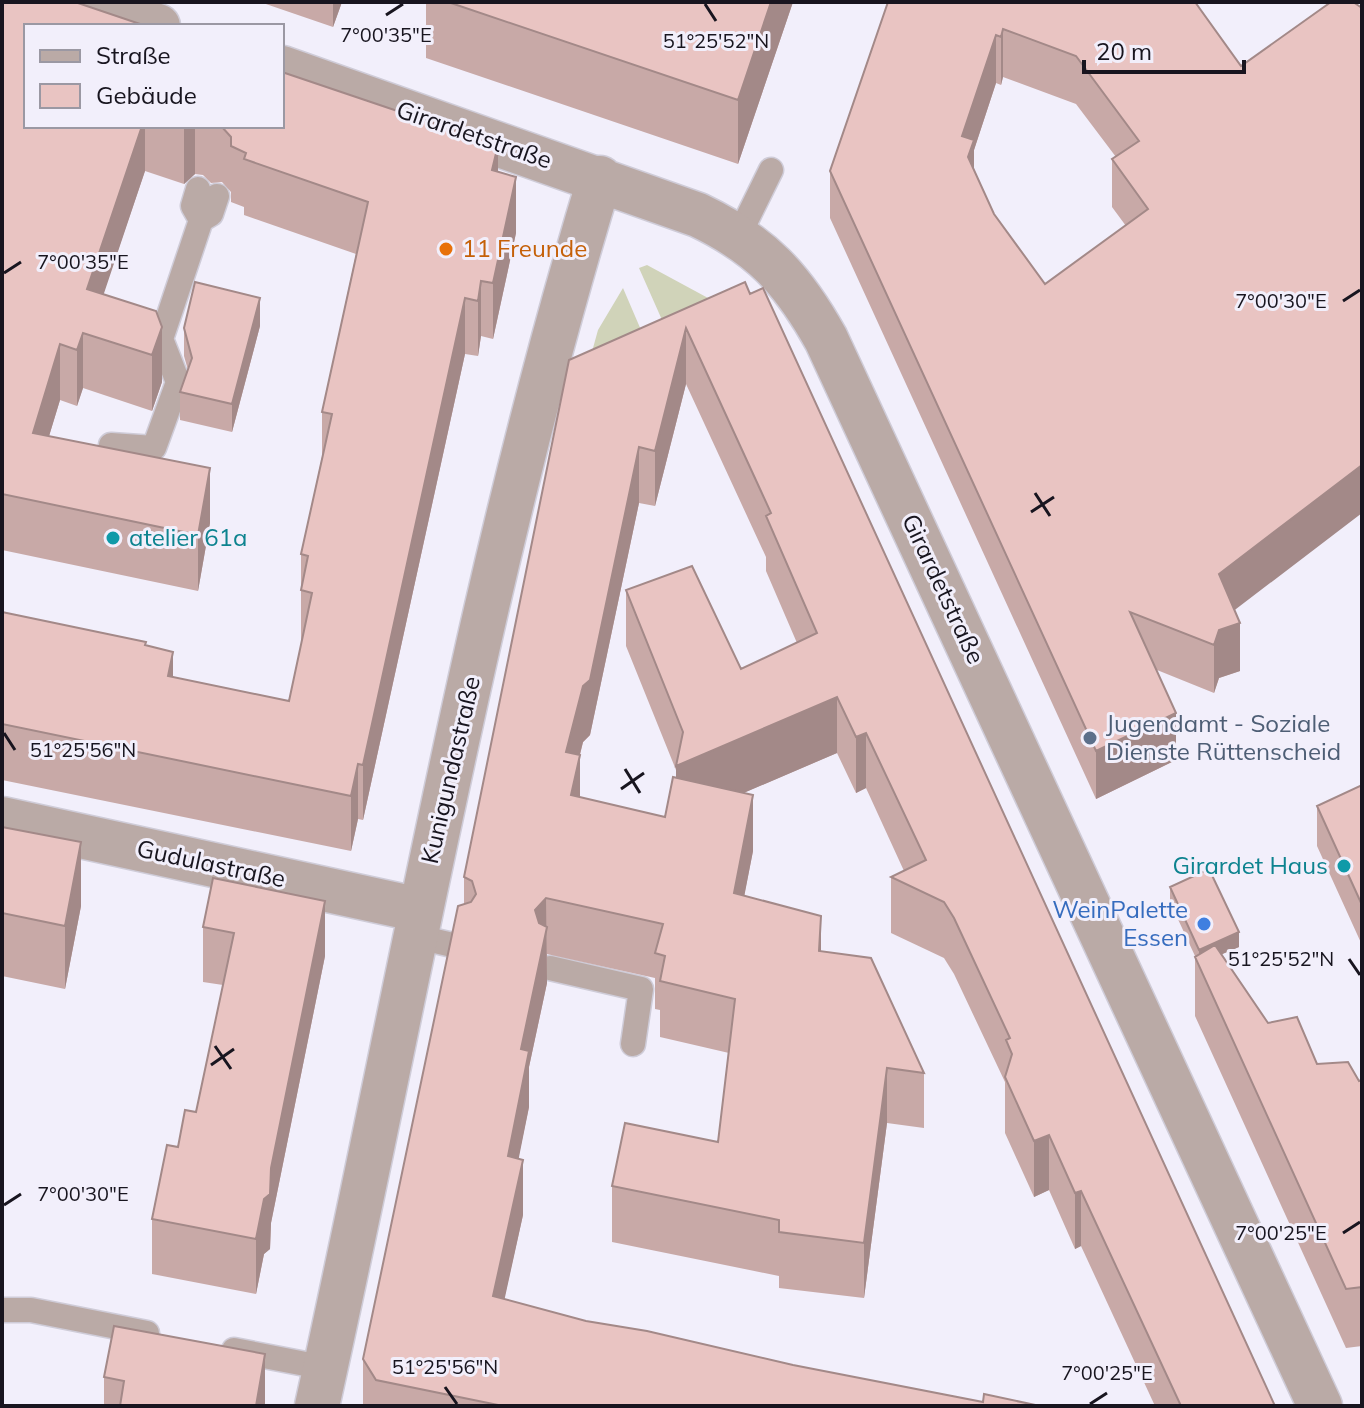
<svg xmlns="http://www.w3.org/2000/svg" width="1364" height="1408" viewBox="0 0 1364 1408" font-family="Mulish,sans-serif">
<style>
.green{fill:#d0d3b9}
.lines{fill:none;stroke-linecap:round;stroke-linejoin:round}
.lane-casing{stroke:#cfccd8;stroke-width:27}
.street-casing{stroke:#cfccd8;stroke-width:47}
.lane{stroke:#baaaa6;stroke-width:24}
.street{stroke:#baaaa6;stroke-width:44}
.wall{fill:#c8a9a7;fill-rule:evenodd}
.shaded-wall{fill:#a38988}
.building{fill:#e9c4c2;stroke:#a38988;stroke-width:2;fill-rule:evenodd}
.ticks{fill:none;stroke:#18151f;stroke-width:3}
.food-dot{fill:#e8710a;stroke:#f2effb;stroke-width:3}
.culture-dot{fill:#0f9aa8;stroke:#f2effb;stroke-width:3}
.service-dot{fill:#5c6f8a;stroke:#f2effb;stroke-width:3}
.shop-dot{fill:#3f7fe0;stroke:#f2effb;stroke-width:3}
.labels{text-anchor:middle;stroke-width:6;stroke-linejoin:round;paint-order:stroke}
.street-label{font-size:24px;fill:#18151f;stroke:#f2effb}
.food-label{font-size:24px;fill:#c56008;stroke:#f2effb;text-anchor:start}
.culture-label{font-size:24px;fill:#0d838f;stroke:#f2effb;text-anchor:start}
.service-label{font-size:24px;fill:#4e5e75;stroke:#f2effb;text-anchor:start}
.shop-label{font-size:24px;fill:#366cbe;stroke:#f2effb;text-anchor:end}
.ticks-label{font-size:20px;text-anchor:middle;fill:#18151f;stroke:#f2effb;stroke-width:6;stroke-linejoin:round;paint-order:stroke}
</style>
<rect width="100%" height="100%" fill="#f2effb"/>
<path class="green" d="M647,265L721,305L674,347L639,268Z
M623,288L650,351L585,377L598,330Z"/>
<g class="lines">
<defs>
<path id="lane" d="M198,189L193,206L201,220L211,214L217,196
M739,235L771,170
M111,445L154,448L178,382L161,339L201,220
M414,936L461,947
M550,968L641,989L633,1044
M2,1310H31L147,1333
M234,1350L326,1368"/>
<path id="street" d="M86,2L158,26
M282,68L698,215C761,245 792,278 826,339L1320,1406
M2,819L420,910
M317,1406C408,996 477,580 600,178"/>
</defs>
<use href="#lane" class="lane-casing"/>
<use href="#street" class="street-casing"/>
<use href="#lane" class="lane"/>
<use href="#street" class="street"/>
</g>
<path class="wall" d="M2,2L26,126H282L498,172L516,233L493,339L481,336L478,356L465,354L363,820L358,819L351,851L2,780V612L146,645L173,677L289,701L301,646V554L322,457V412L356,254L244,215V207L231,202V192L222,182L211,183L203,175L195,174L184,184L145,171L103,294L156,311L162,382L152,411L83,388L77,406L60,400L49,436L210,523L198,591L2,550Z
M260,2H342L333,27Z
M426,2H793L738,164L426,58Z
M888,2L1241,66L1234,611L1240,671L1219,678L1214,693L1157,670L1176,760L1096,799L830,218V171ZM1003,77L1076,104L1116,157L1112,159V207L1126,226L1045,284L994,214L974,169V150L996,83L1001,85Z
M750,294L1275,1406H1155L1081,1246L1075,1249L1049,1190L1034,1197L1005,1133V1082L954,974L944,958L891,933V877L904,871L866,788L856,793L837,753L743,793L753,851L744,896L821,951L924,1073V1128L887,1123L864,1298L779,1288V1276L612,1242V1186L718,1142L729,1053L660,1037V1010L655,1009V978L547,954V983L529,1067V1107L518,1159L523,1215L504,1299L586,1321L793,1365L983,1402L1040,1406H363V1359L464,904V877L569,360ZM686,384L766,557V571L797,643L741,669L626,590V646L676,770V778L665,817L580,797V755L583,742L590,735L639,503L655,506Z
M260,326L232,432L180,420V392L188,370L184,356V328Z
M1362,785V945L1317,846V806Z
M2,827L81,906L65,989L2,976Z
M213,878L325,956L271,1223L270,1249L264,1254L256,1294L152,1274V1219L178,1147L196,1112L223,985L203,982V927Z
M1170,887L1239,947L1222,954L1268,1023L1317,1064L1359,1081L1362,1080V1346L1346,1348L1195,1016V956L1170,902Z
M104,1377L265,1406H104Z"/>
<path class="shaded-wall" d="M333,2H342L333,27Z
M771,2H793L738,164V100Z
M1003,29V77L1001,85V37Z
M996,35V83L974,150V188L962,136Z
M142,126H145V171L90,335L87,289Z
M187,126H195V174L184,184V129Z
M498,145V200L492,170Z
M516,177V233L493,339V283Z
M481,281V336L478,356V301Z
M260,298V326L232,432V404Z
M465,298V354L363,820V765Z
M162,327V382L152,411V355Z
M686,328V384L655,506V451Z
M83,333V388L77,406V350Z
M60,344V400L33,489V433Z
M639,447V503L590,735L583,742L566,808V752Z
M1362,465V513L1219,622V574Z
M210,468V523L198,591V535Z
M1240,623V671L1219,678L1214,693V645L1219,630Z
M173,652V707L168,676Z
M837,697V753L676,822V766Z
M1176,713V760L1096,799V751Z
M866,733V788L856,793V737Z
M580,755V810L571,795Z
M358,764V819L351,851V796Z
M753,795V851L734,949V893Z
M81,842V906L65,989V926Z
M546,898L547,983L529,1067V1107L508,1212V1156L535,910Z
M325,901V956L271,1223L270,1249L264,1254L256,1294V1239Z
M821,916V972L819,951Z
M1239,932V947L1199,964V950Z
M887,1068V1123L864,1298V1243Z
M1049,1135V1190L1034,1197V1141Z
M523,1160V1215L493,1352V1296Z
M1081,1191V1246L1075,1249V1193Z
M265,1354V1406H256Z"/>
<path class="building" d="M2,2H75L146,26H26V126H142L87,289L156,311L162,327L152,355L83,333L77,350L60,344L33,433L210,468L198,535L2,494Z
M448,2H771L738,100Z
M888,2H1195L1241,66L1331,2H1353L1362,8V465L1219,574L1240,623L1219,630L1214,645L1130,612L1176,713L1096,751L830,171ZM1003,29L1076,56L1139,141L1112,159L1148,209L1045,284L994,214L968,157L974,140L962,136L996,35L1001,37Z
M282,72L498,145L492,170L516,177L493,283L481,281L478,301L465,298L363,765L358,764L351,796L2,724V612L146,642L145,645L173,652L168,676L289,701L312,593L301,590L308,556L301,554L332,414L322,412L368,202L244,159L246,153L231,146V137L222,127H211L210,126H282Z
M195,282L260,298L232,404L180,392L192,358L184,328Z
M745,282L750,294L763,288L1275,1406H1181L1081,1191L1075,1193L1049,1135L1034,1141L1005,1077L1012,1054L1006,1040L1010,1038L954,918L944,902L891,877L926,860L866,733L856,737L837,697L676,766L683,732L626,590L692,566L741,669L817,633L766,516L771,513L686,328L655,451L639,447L590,680L583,686L566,752L580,755L571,795L665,817L673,777L753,795L734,893L821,916L819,951L871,958L924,1073L887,1068L864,1243L779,1232V1220L612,1186L625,1123L718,1142L735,999L660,981L665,956L655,953L663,924L546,898L535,910L539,923L547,927L521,1049L529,1051L508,1156L523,1160L493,1296L586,1321L647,1331L793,1365L983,1402L984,1394L1040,1406H503L376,1380L363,1359L458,906L471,902L476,894L472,881L464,877L569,360Z
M1362,785V905L1317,806Z
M2,827L81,842L65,926L2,913Z
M1209,869L1239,932L1199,950L1170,887Z
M213,878L325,901L271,1168L270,1194L264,1199L256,1239L152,1219L167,1145L178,1147L185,1110L196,1112L234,933L203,927Z
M1215,945L1268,1023L1297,1017L1317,1064L1348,1062L1359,1081L1362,1080V1287L1346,1289L1195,957Z
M114,1326L265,1354L256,1406H120L124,1381L104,1377Z"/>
<path class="ticks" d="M705,4L716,21M386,15L403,4M4,273L21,262M1343,301L1360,290M1035,493L1050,516M1031,512L1054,497M4,733L15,750M625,769L640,793M621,789L644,773M1349,959L1360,975M215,1046L231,1069M211,1065L234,1049M4,1205L21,1194M1343,1233L1360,1222M445,1387L457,1404M1090,1404L1107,1393"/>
<circle class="food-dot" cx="446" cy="249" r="8"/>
<g class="culture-dot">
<circle cx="113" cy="538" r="8"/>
<circle cx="1344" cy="866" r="8"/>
</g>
<circle class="service-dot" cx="1090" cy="738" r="8"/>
<circle class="shop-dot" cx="1204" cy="924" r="8"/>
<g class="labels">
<g class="street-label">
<text transform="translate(474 135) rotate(19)" y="8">Girardetstraße</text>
<text transform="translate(943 589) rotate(65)" y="8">Girardetstraße</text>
<text transform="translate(451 770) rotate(-77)" y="8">Kunigundastraße</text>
<text transform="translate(211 864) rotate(12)" y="8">Gudulastraße</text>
</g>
<g class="food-label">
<text x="462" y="257">11 Freunde</text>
</g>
<g class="culture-label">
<text x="129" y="546">atelier 61a</text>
<text x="1328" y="874" text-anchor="end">Girardet Haus</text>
</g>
<g class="service-label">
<text x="1106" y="732">Jugendamt - Soziale<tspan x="1106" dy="28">Dienste Rüttenscheid</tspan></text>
</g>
<g class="shop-label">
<text x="1188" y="918">WeinPalette<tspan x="1188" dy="28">Essen</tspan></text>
</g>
</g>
<g class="ticks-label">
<text x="386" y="42">7°00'35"E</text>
<text x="716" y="48">51°25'52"N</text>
<text x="83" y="269">7°00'35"E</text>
<text x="1281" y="308">7°00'30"E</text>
<text x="83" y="757">51°25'56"N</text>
<text x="1281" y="966">51°25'52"N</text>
<text x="83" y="1201">7°00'30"E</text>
<text x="1281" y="1240">7°00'25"E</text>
<text x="445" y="1374">51°25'56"N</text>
<text x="1107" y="1380">7°00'25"E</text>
</g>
<rect width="1364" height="1408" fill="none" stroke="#18151f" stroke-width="8"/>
<rect x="24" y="24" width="260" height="104" fill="#f2effb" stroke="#9b98a3" stroke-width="2"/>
<rect x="40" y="50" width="40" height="12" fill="#baaaa6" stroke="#9b98a3" stroke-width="2"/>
<text x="96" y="64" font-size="24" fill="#18151f">Straße</text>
<rect x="40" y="84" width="40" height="24" fill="#e9c4c2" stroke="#9b98a3" stroke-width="2"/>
<text x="96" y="104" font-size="24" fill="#18151f">Gebäude</text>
<path d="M1084 60v12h160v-12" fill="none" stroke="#18151f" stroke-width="4"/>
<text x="1096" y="60" font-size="24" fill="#18151f" stroke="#f2effb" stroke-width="6" paint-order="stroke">20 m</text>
</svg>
